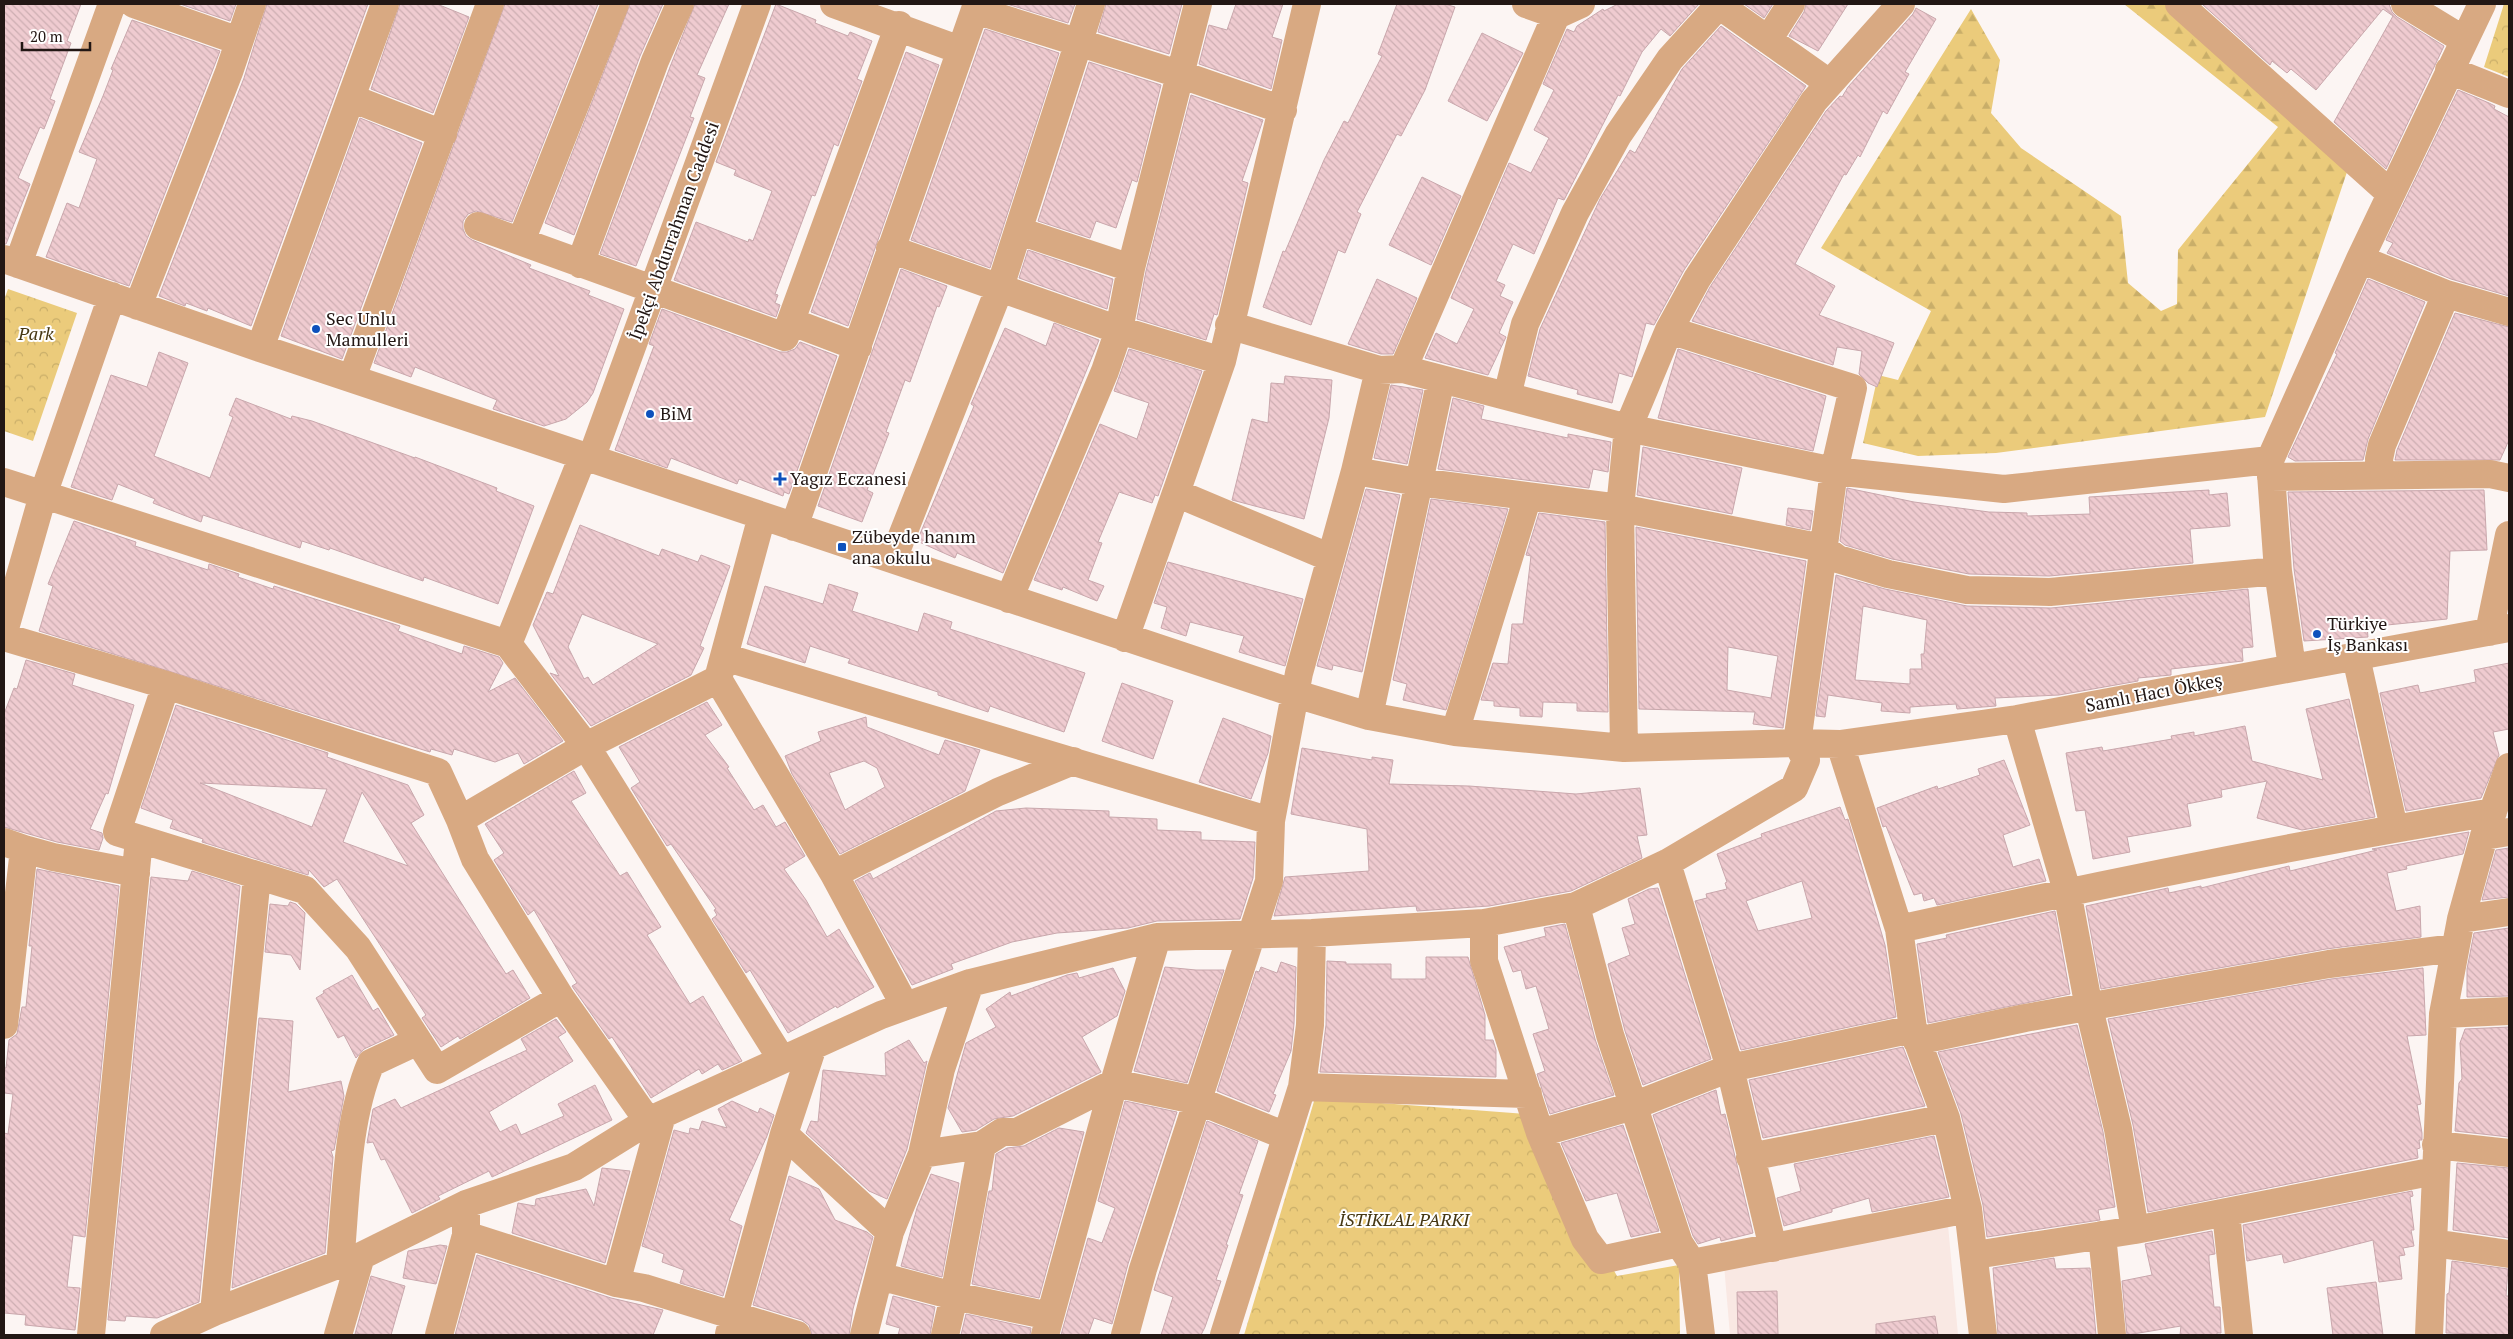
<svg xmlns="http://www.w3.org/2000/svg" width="2513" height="1339" viewBox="0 0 2513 1339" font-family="'PT Serif',serif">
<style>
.built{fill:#f9e8e3}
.forest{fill:url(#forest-firs)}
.park{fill:url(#park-crowns)}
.building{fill:url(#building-back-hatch);stroke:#c9a7ac;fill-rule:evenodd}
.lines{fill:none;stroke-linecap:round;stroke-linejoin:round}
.minor{stroke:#d8a982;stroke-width:28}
.poi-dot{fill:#0e51bc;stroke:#fff;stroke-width:2}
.labels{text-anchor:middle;stroke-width:4;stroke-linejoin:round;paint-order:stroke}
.street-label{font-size:18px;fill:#221714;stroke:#fff}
.poi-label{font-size:18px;fill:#221714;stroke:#fff;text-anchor:start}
.park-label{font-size:18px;font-style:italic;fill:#463814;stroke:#fff}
</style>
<defs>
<pattern id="forest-firs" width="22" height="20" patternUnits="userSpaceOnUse" patternTransform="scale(1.25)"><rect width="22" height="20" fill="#ebcb7b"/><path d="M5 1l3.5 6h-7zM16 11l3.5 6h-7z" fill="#c9ae69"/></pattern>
<pattern id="park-crowns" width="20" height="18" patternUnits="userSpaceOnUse" patternTransform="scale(1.25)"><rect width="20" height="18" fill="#ebcb7b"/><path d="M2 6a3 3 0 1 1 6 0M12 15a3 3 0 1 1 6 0" fill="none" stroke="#c9ae69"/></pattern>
<pattern id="building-back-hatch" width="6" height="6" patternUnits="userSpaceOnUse" patternTransform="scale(1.25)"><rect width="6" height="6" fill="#efcbd0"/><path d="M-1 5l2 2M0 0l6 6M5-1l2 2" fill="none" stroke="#cdaeb2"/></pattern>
</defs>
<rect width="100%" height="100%" fill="#fcf5f3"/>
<path class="built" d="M1948,1225L1958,1335H1730L1724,1265Z"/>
<path class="forest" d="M2124,4H2167L2349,166L2265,417L1996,453L1918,456L1863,443L1878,375L1898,380L1931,311L1821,248L1971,9L2000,60L1991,113L2021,148L2121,216L2128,283L2161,311L2177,304L2178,250L2278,127Z"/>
<path class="park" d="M2504,4H2509V77L2484,67Z
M8,289L77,313L33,441L4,431V300Z
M1315,1098L1526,1114L1617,1276L1679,1265L1680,1335H1244Z"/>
<path class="building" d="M4,4H81L67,41L71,43L50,99L55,101L44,129L40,127L18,178L30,184L6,244H4Z
M180,4H236L230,21Z
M267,4H368L251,326L208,308L207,311L186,303L185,306L159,296L244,78Z
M400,4H437L469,17L433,113L371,89Z
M505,4H598L512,222L476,211L468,214L463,221V229L466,236L472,240L531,265L529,268L590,291L588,295L624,309L593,393L587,402L566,419L544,426L493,409L497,400L415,367L411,377L374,363Z
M630,4H663L640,56L574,235L545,223Z
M695,4H729L697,75L705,78L690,117L694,118L636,266L600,254L670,67Z
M776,4L816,20L815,23L848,36L850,32L872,41L857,79L862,81L838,146L834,144L815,196L812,195L775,294L778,295L775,303L780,305L776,317L674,280L696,222L748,242L749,239L753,241L772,191L734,175L736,170L716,162Z
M1007,4H1075L1068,23Z
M1106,4H1182L1169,54L1098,32Z
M1236,4H1283L1272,37L1282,40L1271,89L1199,64L1209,25L1227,30Z
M1397,4H1445L1455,7L1425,90L1401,136L1397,134L1357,212L1361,214L1345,253L1338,250L1311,325L1263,307L1283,251L1285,252L1324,160L1344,121L1348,123L1382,56L1378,54Z
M1618,4H1699L1670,36L1661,29L1642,52L1620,96L1618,95L1564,200L1558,198L1534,254L1513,244L1496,281L1505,285L1500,296L1513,302L1499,333L1506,337L1488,375L1425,358L1436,333L1457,344L1474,309L1451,298L1509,163L1531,173L1549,138L1534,130L1554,90L1543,84L1567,29L1574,32L1577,26L1603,9L1604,11Z
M1744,4H1773L1764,18Z
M1806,4H1848L1818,51L1789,36L1804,12Z
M2202,4H2389L2392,12L2397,17L2444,46L2386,169L2334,122L2393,16L2383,9L2316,90L2291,69L2287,73L2272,61L2270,65Z
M1916,8L1936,19L1905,72L1909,74L1887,114L1883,111L1860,157L1858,155L1846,175L1844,174L1795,264L1835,286L1819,315L1894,343L1877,387L1868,383L1859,374L1862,351L1837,347L1833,365L1692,321L1710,287L1826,111L1840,96L1842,97L1848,87L1913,14Z
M132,20L220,51L129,286L46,257L67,203L79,208L97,159L79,152L103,96L113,70L111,69Z
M1721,26L1806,86L1684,270L1654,325L1646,323L1632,377L1619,373L1612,403L1577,394L1578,390L1528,376L1540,329L1600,199L1630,150L1635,153L1682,69Z
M985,29L1059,53L990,268L911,240Z
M1482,33L1523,53L1487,121L1448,101Z
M906,52L939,65L848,326L811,312Z
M1089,62L1161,85L1137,182L1132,180L1116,228L1096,221L1090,238L1038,221Z
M2458,90L2489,103L2495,106L2494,109L2509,117V296L2451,279L2387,253L2393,243L2386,240Z
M1191,95L1263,120L1242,181L1248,183L1217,315L1214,314L1206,340L1137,319L1146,271Z
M360,118L422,143L342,359L281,336Z
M1422,177L1461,196L1431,265L1389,245Z
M1028,250L1113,279L1107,309L1019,278Z
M901,269L947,286L939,307L937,306L910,382L905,380L886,432L889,433L867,490L873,493L862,522L818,506Z
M1377,279L1417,298L1393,354H1381L1348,344Z
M2368,279L2425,302L2368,439L2363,460L2295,461L2288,457L2337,354L2335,353Z
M662,309L780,352H787L795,349L800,342L837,356L789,494L784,492L783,496L739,479L737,484L671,458L667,468L615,450L654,346L649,344Z
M2455,313L2509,327V440L2500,460H2395L2397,450Z
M1054,323L1099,340L1003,573L957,553L955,558L917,541L974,406L971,404L1005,328L1046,346Z
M1129,349L1202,371L1158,496L1155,495L1152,503L1119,492L1098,542L1102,543L1088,580L1104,586L1097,601L1063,587L1062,590L1034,580L1100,424L1137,439L1149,403L1114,391Z
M1678,349L1826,396L1813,451L1658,418Z
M159,352L188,363L154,456L210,478L233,417L229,415L236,398L291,419L292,416L312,421L415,458V457L497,488L496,491L534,506L498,604L424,577L423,581L330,548L329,550L302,541L300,548L203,515L201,522L153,503L155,499L118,484L112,500L71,487L111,375L147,387Z
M1285,376L1332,380L1329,418L1304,519L1232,500L1252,419L1268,423L1271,383L1284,384Z
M1391,385L1423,390L1407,464L1374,458Z
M1453,398L1484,406L1481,419L1568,438V434L1611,442L1608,472L1593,469L1589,488L1438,469Z
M1643,447L1742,468L1732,514L1637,495Z
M1847,488L1914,502L1989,512L2027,513V516L2090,514L2089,497L2209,490V495L2227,493L2230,526L2190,529L2193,563L2049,576L1969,574L1892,559L1845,545L1840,541Z
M1366,489L1400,495L1362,672L1333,665L1332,670L1317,666Z
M2484,490L2487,550L2450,551L2447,619L2367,627L2368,637L2304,641L2294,569L2288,492Z
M1431,499L1508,509L1446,710L1403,700L1407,684L1393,680Z
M1788,508L1813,511L1810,530L1786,525Z
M1539,513L1605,522L1608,712L1577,711V703L1543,702L1542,717L1520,716V708L1494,706V701L1481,700L1493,663L1508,664L1512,624H1523L1531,556L1526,555Z
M74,521L136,542L135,546L208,570L209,564L239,574L238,577L273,589L274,586L400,626L398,631L462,654L464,646L499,657L503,663L488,692L515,678L563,741L524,764L518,753L495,762L454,749L452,755L431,749L430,752L39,631L53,586L48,584Z
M580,525L659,556L662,549L698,562L701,555L730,566L700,646L704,648L691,675L591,726L550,673L559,676L533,625L547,592L553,594ZM582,614L658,644L593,685L588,677L584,679L568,647Z
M1636,527L1806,561L1783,728L1753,724L1755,712L1639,709ZM1728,647L1778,656L1771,698L1727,690Z
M1168,562L1303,599L1285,666L1239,652L1244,636L1190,622L1186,636L1161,628L1167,607L1154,603Z
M1836,575L1885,589L1967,606L2051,608L2248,589L2253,647L2242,648L2243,661L2171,669V675L2138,678V681L2059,695L1995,698L1996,706L1957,709L1956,704L1910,707V713L1881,711L1882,703L1828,695L1825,717L1816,716ZM1863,606L1927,620L1924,654H1921L1922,669H1910V684L1855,680Z
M829,584L858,593L852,611L918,632L924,613L952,622L950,629L1085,673L1064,732L990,706L988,712L938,695V692L848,663L850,659L810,646L805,663L747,644L765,586L823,604Z
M26,660L75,674L72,685L134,705L108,794L106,793L90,829L102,833L103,838L99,850L57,842L4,827V714L14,688L17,689Z
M2509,663V729L2493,732L2499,755L2481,798L2406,811L2380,693L2418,685L2420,693L2476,682L2474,670Z
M1122,683L1173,701L1153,759L1102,741Z
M2349,699L2375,817L2302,830L2257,818L2267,781L2221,790L2222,797L2187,804L2191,826L2127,837L2130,852L2093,859L2085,810L2076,811L2066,753L2102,747L2103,751L2172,739L2171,736L2194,732V736L2245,726L2252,761L2323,780L2306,709Z
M707,702L722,725L705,735L729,767L727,768L754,810L763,805L776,827L785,822L805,856L784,869L806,900L827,937L839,929L874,987L837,1008L836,1006L788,1033L750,970L746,973L712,919L717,915L714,910L716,909L671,844L667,846L631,788L640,782L619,747Z
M176,705L328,753L327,757L408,785L424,815L411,823L506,974L513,970L530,998L460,1039L458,1036L441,1047L422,1018L426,1015L337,879L324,887L309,870L308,875L202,842L203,839L170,828L173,820L141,808ZM200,783L327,789L312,827ZM362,792L408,866L343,842Z
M866,717L867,727L939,755L945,740L980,750L965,791L840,854L792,774L785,756L821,741L818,732ZM864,761L877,768L885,787L845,810L829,773Z
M1223,718L1271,736L1268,753L1251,799L1199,782Z
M1302,748L1372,760V757L1393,760L1389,784L1469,786L1576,794L1640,788L1647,835L1637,836L1642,858L1571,891L1489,906L1417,911L1416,906L1274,916L1285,877L1369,871L1367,829L1291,814Z
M2004,760L2030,825L2003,835L2013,867L2039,859L2046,881L1937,905L1934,898L1924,901L1922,893L1914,895L1886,826L1883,827L1877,808L1937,786L1938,789L1980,775L1978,769Z
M574,771L586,793L571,801L620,876L627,872L661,927L647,935L690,1004L703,996L742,1061L722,1070L718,1064L702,1074L699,1069L651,1098L612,1037L609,1039L574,989L572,986L577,983L534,910L528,915L494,860L504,853L485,824Z
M1840,807L1845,820L1848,819L1885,945L1896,1017L1741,1050L1695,901L1707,898L1706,894L1727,889L1725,883L1727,882L1717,854L1762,837L1761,834ZM1802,881L1812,918L1758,931L1746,901Z
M1026,808L1109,811V817L1157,819V830L1201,832V840L1255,842L1253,878L1240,919L1157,921L1128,928L1057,933L1012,942L951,964L953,969L912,985L855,881L870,873L873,879L996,811Z
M2469,832L2463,854L2406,866L2407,869L2387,873L2396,911L2420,906L2421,937L2326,949L2101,989L2086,906L2168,888L2169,893L2201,886V888L2289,866L2290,871L2377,850L2372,849Z
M2509,848V897L2482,900L2496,850Z
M37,869L119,886L85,1237L73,1235L67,1287L80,1288L75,1330L25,1325L26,1315L4,1313V1133L8,1134L13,1094L4,1093V1068H6L9,1040L17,1034L22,1007H26L32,946H29Z
M192,871L240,886L199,1302L157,1318L126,1316L125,1321L108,1320L151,877L188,881Z
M1658,888L1711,1059L1643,1085L1625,1031L1608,964L1630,955L1622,928L1635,924L1628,899L1649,889Z
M290,902L296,904L305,913L300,970L291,955L265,952L270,904L288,906Z
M2055,911L2070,994L1928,1023L1917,944L1947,938L1946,935Z
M1565,924L1595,1039L1614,1095L1550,1114L1537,1074L1545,1071L1533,1034L1549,1029L1536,986L1526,989L1521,970L1513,972L1504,947L1546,936L1544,928Z
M2509,928V996L2467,997V969L2474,933Z
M1426,957H1468L1485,1015V1040H1493L1496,1050V1077L1320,1072L1326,1025L1327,961L1346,962V964H1391V979H1426Z
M1281,962L1296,967L1294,1024L1291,1051L1273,1094L1276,1095L1269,1112L1217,1091L1256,971L1259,972L1261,967L1277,973Z
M1165,967L1196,970H1224L1187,1083L1134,1071Z
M1113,968L1125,991L1117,1016L1082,1037L1101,1072L1013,1116L994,1119L976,1130L962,1132L948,1108L966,1043L996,1027L986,1009L1010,992L1011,996L1067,975L1077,973L1079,978Z
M2423,968L2426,1035L2407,1036L2421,1104L2417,1105L2422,1133V1140H2419L2420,1148L2417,1149L2418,1158L2148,1212L2133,1125L2108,1019L2331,979Z
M352,975L373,1011L378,1008L394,1035L364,1049L356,1058L344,1035L338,1038L316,998L324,993L323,991Z
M259,1018L293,1021L288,1092L341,1081L344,1096L334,1150L331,1151L333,1157L325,1253L232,1288Z
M556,1019L566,1032L558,1037L573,1061L489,1112L500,1132L516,1124L521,1135L564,1116L558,1104L595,1085L612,1120L492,1177L489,1171L438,1196L440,1199L412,1213L385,1159L381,1160L373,1142L367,1143L373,1109L395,1099L401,1108L527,1050L521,1039Z
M2077,1025L2103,1132L2115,1207L2098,1210L2100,1220L1987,1237L1983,1205L1961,1114L1938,1052Z
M2509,1027V1137L2455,1131L2459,1083L2462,1079L2460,1043L2465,1029Z
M909,1040L924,1063L927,1061L907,1149L887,1199L869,1191L806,1133L811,1121L818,1122L823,1070L886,1076L885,1053Z
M1903,1047L1925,1106L1763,1138L1749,1080Z
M1716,1090L1721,1115L1725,1114L1753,1233L1721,1241L1720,1237L1698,1244L1693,1236L1653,1115Z
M732,1101L758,1113L760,1108L774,1115L767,1136L729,1220L742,1226L723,1296L680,1283L684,1270L662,1262L664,1254L642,1246L674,1130L689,1134L690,1128L699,1130L702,1121L727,1128L718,1109Z
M1125,1101L1177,1112L1128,1264L1112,1324L1094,1318L1088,1335H1061L1088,1238L1102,1243L1115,1208L1098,1201Z
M1207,1121L1258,1141L1239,1194L1243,1195L1226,1245H1228L1216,1280L1221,1281L1205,1327L1201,1335H1161L1173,1297L1154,1290Z
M1623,1125L1659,1231L1631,1237L1617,1193L1586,1201L1561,1143Z
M1059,1128L1084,1132L1039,1298L972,1284L989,1191H992L996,1154L1007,1148L1024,1146Z
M1934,1136L1949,1197L1872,1212L1869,1198L1832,1209V1212L1784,1226L1777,1198L1801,1191L1794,1164Z
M2457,1163L2509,1168V1238L2453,1230Z
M602,1168L630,1171L605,1263L512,1233L518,1203L535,1206L536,1199L586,1189L594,1206Z
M931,1174L959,1183L942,1277L901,1266L917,1208Z
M789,1176L819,1189L835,1220L867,1232L873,1237L853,1309L849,1335H812L809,1325L802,1320L753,1305Z
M2412,1191L2413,1196L2410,1197L2414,1230H2411L2414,1246L2403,1248L2405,1255L2399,1256L2402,1279L2379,1282L2373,1240L2284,1263L2282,1254L2247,1261L2243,1225Z
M2212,1231L2215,1254L2209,1255V1260L2214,1307H2220L2221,1333H2217V1335H2180L2181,1326L2127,1335L2122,1281L2152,1275L2145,1244Z
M440,1245L447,1246L436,1284L403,1278L408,1251Z
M477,1255L611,1298L663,1310L653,1335H455Z
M2054,1258L2056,1269L2090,1268L2096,1335H1998L1993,1268Z
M2452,1261L2508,1269L2506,1296H2509V1335L2446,1333L2447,1294L2449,1293Z
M371,1276L405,1286L391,1335L355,1334Z
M2376,1282L2383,1335H2333L2327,1288Z
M1777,1291L1778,1335H1738L1737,1292Z
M893,1296L935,1307L930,1335H898L900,1328L886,1324Z
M966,1314L1031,1328L1030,1335H961Z
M1935,1316L1938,1335H1876V1324Z"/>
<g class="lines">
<path class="minor" d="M134,4L239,41
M834,4L960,50
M1307,4L1222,361L1176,493L1331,558
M1526,4L1557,15L1581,4
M2179,4L2391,194
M2405,4L2464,40
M1719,5L1829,83
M975,10L1179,74L1283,110
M1768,40L1791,4
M2449,70L2509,94
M351,98L443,134
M478,226L785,337L899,25
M1019,231L1131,268
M521,241L615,4
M890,249L1119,330L1222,361
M4,259L260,348L1296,694L1369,716L1455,732L1624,748L1797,743L1840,744L2017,719L2509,628
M2360,259L2446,294L2509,312
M18,264L112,4
M580,264L655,61L680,4
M138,306L229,72L252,4
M792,322L858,347
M1229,325L1379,370L1403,369L1628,428L1834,471L2004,489L2270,460
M260,348L385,4
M1403,369L1561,4
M352,378L490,4
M1507,396L1525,324L1575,213L1618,135L1670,59L1720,4
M591,459L757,4
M1355,471L1418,482L1620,508L1823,548L1838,559L1888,574L1967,590L2050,592L2278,571
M2380,475L2379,459L2382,445L2446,294
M2271,477L2490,474L2509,478
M4,482L508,644L586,746L782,1060
M794,527L977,4
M893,559L1000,287L1091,4
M1009,599L1105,371L1119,330L1131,268L1198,4
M4,632L43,495L112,296
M2489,632L2509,535
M4,637L166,685L438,772L460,820L475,859L561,998L648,1121
M1125,638L1176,493
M508,644L583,456
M724,657L1271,821L1299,673L1355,471L1379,370
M2356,657L2394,828
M2292,667L2278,571L2270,460L2360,259L2482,4
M719,675L762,516
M166,685L117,832L305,890L358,948L437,1070L561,998
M1369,716L1441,379
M2017,719L2067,891L2089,1008L2118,1129L2135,1230
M1455,732L1528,496
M1840,744L1899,929L1913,1029L1946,1118L1968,1209L1983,1335
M1624,748L1620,508L1628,428L1669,330L1697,279L1814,101L1901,4
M460,820L586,746L718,679L834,874L905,1006
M2484,836L2509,832
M4,842L24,849L4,1025
M24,849L53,857L136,873
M1667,863L1730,1068L1773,1248
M834,874L998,792L1073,761
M1576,906L1610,1035L1679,1243L1692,1263L1701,1335
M2461,919L2509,912
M1484,923V961L1540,1133L1585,1239L1601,1260L1679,1243
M1899,929C2096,885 2294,845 2493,812
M2443,1014L2509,1011
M1917,1041L2025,1018L2329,964L2455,948
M1302,1087L1528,1094
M1540,1133L1633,1106L1730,1068L1913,1029
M784,1134L890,1232
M2436,1145L2509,1153
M922,1154L982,1145L1002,1132H1017L1114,1083L1199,1101L1286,1136
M1750,1157L1946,1118
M2226,1213L2239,1335
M466,1235L616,1283L644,1288L797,1335
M2102,1235L2112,1335
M2433,1243L2509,1254
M1975,1255L2135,1230L2435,1171
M1692,1263L1968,1209
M340,1264C346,1201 346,1121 371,1063L418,1041
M879,1276L954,1296L1050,1316
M616,1283L662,1115
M214,1312L257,876
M729,1334L784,1134L813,1046
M91,1335L139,839
M164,1335L214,1312L361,1256L466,1204L574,1167L648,1121L881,1015L970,983L1157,937L1312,933L1484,923L1576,906L1667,863L1794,788L1806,760L1797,743L1834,471L1853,388L1669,330
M338,1335L361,1256
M439,1335L466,1235V1215
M864,1335L890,1232L922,1154L941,1069L970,983
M945,1335L954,1296L982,1145
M1045,1335L1114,1083L1157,937
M1125,1335L1143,1269L1269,881L1271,821
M1224,1335L1302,1087L1310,1025L1312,933
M2429,1335L2443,1014L2461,919L2484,836L2509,767"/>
</g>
<g class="poi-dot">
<circle cx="316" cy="329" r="5"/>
<circle cx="650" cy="414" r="5"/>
<path d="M777.5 471.5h5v5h5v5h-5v5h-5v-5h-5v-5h5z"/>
<rect x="837" y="542" width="10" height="10" rx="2.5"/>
<circle cx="2317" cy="634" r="5"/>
</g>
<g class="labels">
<g class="street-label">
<text transform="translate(674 231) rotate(-70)" y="6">İpekçi Abdurrahman Caddesi</text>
<text transform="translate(2154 693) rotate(-11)" y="6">Samlı Hacı Ökkeş</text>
</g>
<g class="poi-label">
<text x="326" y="325">Sec Unlu<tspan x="326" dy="21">Mamulleri</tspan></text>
<text x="660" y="420">BiM</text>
<text x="790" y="485">Yagız Eczanesi</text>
<text x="852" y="543">Zübeyde hanım<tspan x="852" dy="21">ana okulu</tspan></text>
<text x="2327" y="630">Türkiye<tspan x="2327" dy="21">İş Bankası</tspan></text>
</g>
<g class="park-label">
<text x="36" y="340">Park</text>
<text x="1404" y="1226">İSTİKLAL PARKI</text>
</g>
</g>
<rect width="2513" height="1339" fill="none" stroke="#221714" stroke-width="10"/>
<path d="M22 42v8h68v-8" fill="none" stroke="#221714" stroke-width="2.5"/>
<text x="30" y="42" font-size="15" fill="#221714" stroke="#ffffff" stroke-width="4" paint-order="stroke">20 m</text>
</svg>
